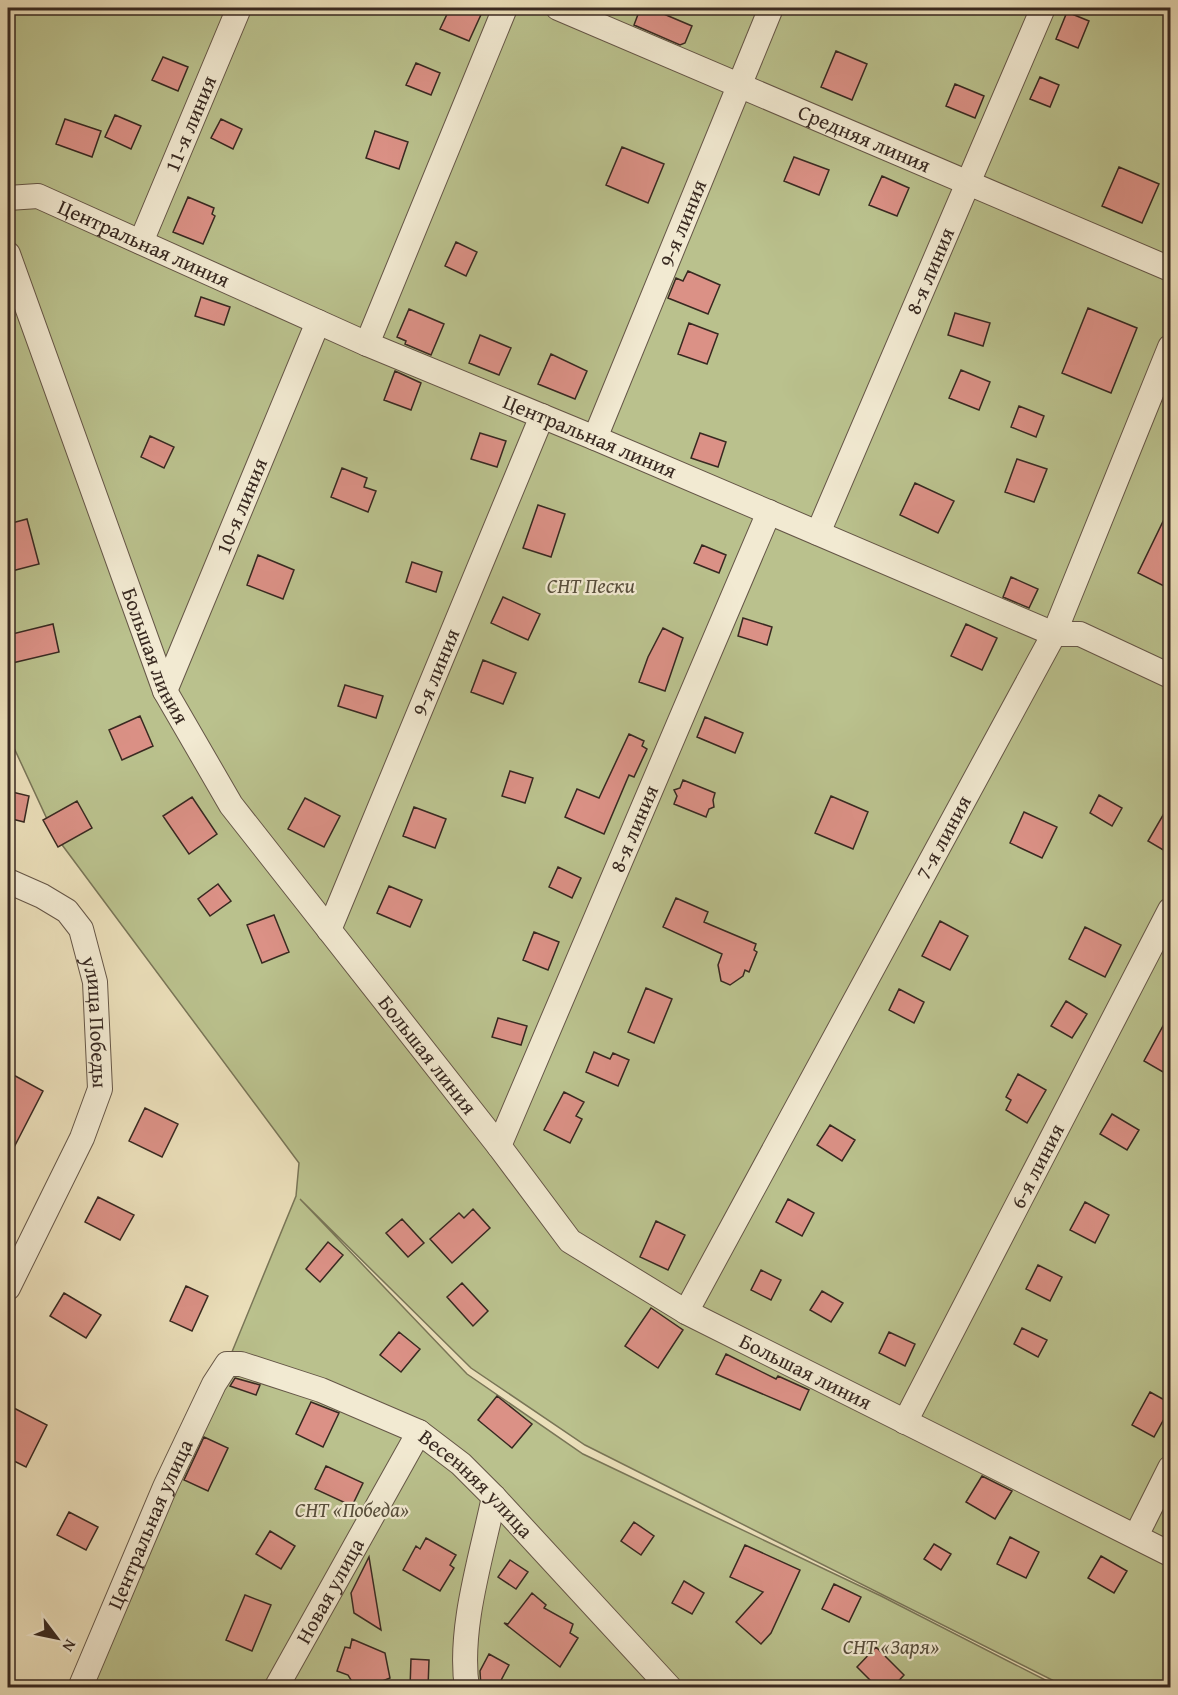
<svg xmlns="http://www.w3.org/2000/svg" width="1178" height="1695" viewBox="0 0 1178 1695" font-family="'Gentium Book Plus',serif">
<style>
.green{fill:#bac18d;stroke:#797557;stroke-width:1.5}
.building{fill:#db9186;stroke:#382921;stroke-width:1.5}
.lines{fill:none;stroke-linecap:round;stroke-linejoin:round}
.minor-casing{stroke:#655647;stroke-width:26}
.minor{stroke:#f2ead2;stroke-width:24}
.labels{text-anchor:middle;stroke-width:4.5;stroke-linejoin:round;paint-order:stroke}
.street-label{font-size:21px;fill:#382921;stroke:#f2ead2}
.park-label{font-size:21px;font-style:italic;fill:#584f3c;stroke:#f2ead2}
</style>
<rect width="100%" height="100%" fill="#ebdfba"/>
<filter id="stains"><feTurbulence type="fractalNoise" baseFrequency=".00333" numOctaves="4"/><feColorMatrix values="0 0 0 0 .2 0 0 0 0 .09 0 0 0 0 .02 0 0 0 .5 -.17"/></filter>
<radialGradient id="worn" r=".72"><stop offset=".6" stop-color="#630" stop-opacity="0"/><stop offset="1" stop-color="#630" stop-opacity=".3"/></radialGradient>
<path class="green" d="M8,8H1170V1687H1066L585,1445L471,1368L300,1199L467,1374L583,1454L881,1596L1059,1687H80L227,1364L296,1196L299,1163L54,834L8,735Z"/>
<path class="building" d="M450,8H484L469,41L440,29Z
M640,9L650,13L652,9L692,26L685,43L680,45L634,25Z
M1067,12L1089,21L1078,48L1056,39Z
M836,51L867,64L852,100L821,87Z
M163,57L188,67L178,91L152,80Z
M416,63L440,73L431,95L406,85Z
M1040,77L1059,85L1050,107L1030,99Z
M955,84L984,96L975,118L946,106Z
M115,115L141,126L131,149L105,137Z
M65,119L101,131L92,157L56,144Z
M221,119L242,129L233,149L211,138Z
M375,131L408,142L399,169L366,158Z
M622,147L664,164L648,203L606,185Z
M794,157L829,170L819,195L784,181Z
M1119,167L1159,184L1142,223L1102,206Z
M882,176L909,188L897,216L869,205Z
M188,197L214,208L212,214L215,216L203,244L173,232Z
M456,242L477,252L466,276L445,266Z
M688,271L720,285L708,314L668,298L676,278L683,281Z
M201,297L230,307L224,325L195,316Z
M1088,308L1137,328L1111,393L1062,373Z
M409,309L444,324L431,355L405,344L406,341L397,337Z
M955,313L990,323L983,346L948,335Z
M689,323L718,334L707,364L678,354Z
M480,335L511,348L499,375L469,363Z
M551,354L587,371L575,399L538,384Z
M961,370L990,382L979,410L949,398Z
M395,371L421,383L411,410L384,400Z
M1019,406L1044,416L1036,437L1011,427Z
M480,433L506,441L497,467L471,459Z
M700,433L726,442L718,467L691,458Z
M150,436L174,447L164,468L141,457Z
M1017,459L1047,469L1034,502L1005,492Z
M342,468L367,478L364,487L376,491L368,512L331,497Z
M915,483L954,501L938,533L900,515Z
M538,505L565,514L551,557L523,548Z
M1170,507V589L1138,573Z
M27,519L39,564L8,572V524Z
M702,545L726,555L719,573L694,563Z
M258,555L294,570L283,599L247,585Z
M412,562L442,572L436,592L406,582Z
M1011,577L1038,589L1029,608L1003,597Z
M503,597L540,614L528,640L491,623Z
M743,618L772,627L767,645L738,636Z
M53,624L59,652L8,664V635Z
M966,624L997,638L982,670L951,656Z
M663,628L683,638L665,691L639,682L648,657Z
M483,660L516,673L503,704L471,692Z
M345,685L383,696L376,718L338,706Z
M140,716L153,746L122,760L109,730Z
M705,717L743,733L735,753L697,737Z
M629,734L644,741L642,746L647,749L634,777L629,775L604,834L565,817L577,789L599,798Z
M510,771L533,778L525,803L502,796Z
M683,780L715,793L713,800L714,807L709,809L706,817L674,804L677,796L674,790L680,788Z
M8,791L29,796L24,822L8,818Z
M1099,795L1122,808L1112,826L1090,813Z
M831,796L868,812L853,849L815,833Z
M192,797L217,834L189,854L163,816Z
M305,798L340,816L324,847L288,829Z
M77,801L92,828L58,847L43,820Z
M1170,803V854L1148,841Z
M414,807L446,819L435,848L403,836Z
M1024,812L1057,827L1042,858L1010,843Z
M558,867L581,878L572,898L549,887Z
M218,884L231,901L210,916L198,899Z
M389,886L422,900L410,927L377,913Z
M676,898L708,912L704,922L756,944L754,950L757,952L749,972L745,970L743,976L730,985L721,981L718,965L722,954L663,927Z
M274,915L289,952L262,963L247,925Z
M940,921L968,936L950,970L922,956Z
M1085,927L1121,945L1105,977L1069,959Z
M534,932L559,942L548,970L523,960Z
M646,988L672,999L654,1043L628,1032Z
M899,989L924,1002L914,1023L889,1010Z
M1066,1001L1087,1014L1072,1038L1051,1026Z
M1170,1013V1058L1163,1072L1144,1061Z
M498,1018L527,1026L521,1045L492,1037Z
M594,1052L610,1059L613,1053L629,1060L618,1086L586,1072Z
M8,1072L43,1091L8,1159Z
M1018,1074L1046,1090L1027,1123L1006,1110L1011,1100L1006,1097Z
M564,1092L584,1102L576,1116L582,1119L570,1143L544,1130Z
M145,1108L178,1124L162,1157L129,1141Z
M1112,1114L1139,1130L1127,1150L1100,1134Z
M830,1125L855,1140L842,1161L817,1145Z
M98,1197L134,1215L120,1240L85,1222Z
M788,1199L814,1213L802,1236L776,1222Z
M1085,1202L1109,1215L1095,1243L1070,1230Z
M473,1209L490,1228L452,1263L430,1239L459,1213L464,1218Z
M402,1219L424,1243L408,1257L386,1233Z
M656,1221L685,1235L668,1270L640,1257Z
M328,1242L343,1255L320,1282L306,1269Z
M1038,1265L1062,1277L1050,1301L1026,1289Z
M761,1270L781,1280L771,1300L751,1290Z
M462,1283L488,1311L473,1326L447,1297Z
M186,1286L208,1296L192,1331L170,1321Z
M822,1291L843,1303L831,1322L810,1310Z
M64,1293L101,1315L86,1338L50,1316Z
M651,1308L683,1330L658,1368L625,1346Z
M1022,1328L1047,1340L1038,1357L1014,1344Z
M399,1332L420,1349L401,1372L380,1355Z
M889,1332L915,1344L905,1366L879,1353Z
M726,1354L776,1379L778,1376L809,1390L800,1410L716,1374Z
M235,1378L260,1385L256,1395L230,1386Z
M1150,1392L1170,1403V1408L1154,1437L1132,1425Z
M497,1396L532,1424L512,1448L478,1420Z
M311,1402L339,1413L323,1447L296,1434Z
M8,1405L47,1425L26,1467L8,1458Z
M204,1437L228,1448L208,1491L184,1480Z
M326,1466L363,1483L352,1506L315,1489Z
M982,1476L1012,1491L995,1519L966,1502Z
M69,1512L98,1527L86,1550L57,1535Z
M634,1522L654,1536L641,1555L621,1541Z
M270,1531L295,1546L281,1569L256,1554Z
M1010,1537L1039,1552L1026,1578L997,1564Z
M426,1538L456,1555L450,1565L454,1568L440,1591L403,1570L416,1546L420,1549Z
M934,1544L951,1554L941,1570L924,1559Z
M745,1545L800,1570L771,1633L761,1644L736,1622L763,1592L730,1577Z
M1101,1556L1127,1571L1114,1593L1088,1578Z
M369,1557L381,1630L354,1613L351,1593Z
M510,1560L528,1572L516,1589L498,1577Z
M684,1581L704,1593L692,1614L672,1603Z
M834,1584L861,1597L849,1622L822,1609Z
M532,1593L546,1605L544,1608L573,1624L570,1633L578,1638L560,1667L504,1623L508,1624Z
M245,1595L271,1605L252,1651L226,1640Z
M352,1639L385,1653L390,1678L365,1688H356L348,1675L337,1671L345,1647L350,1648Z
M876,1647L904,1675L892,1688H878L857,1667Z
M489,1654L509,1665L497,1688H481L480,1671Z
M411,1659L429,1660L428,1688H410Z"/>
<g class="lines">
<defs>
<g id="minor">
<path id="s1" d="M558,8L1170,269"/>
<path id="s2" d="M8,198L38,196L367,344L595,438L1054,634H1080L1170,676"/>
<path id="s3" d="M141,242L239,8"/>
<path id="s4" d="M8,254L165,691L231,805L499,1146L570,1241L686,1312L1170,1554"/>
<path d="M367,344L505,8"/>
<path id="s5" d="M595,438L771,8"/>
<path id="s6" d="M818,533L1043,8"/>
<path id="s7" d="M165,691L318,322"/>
<path id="s8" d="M8,881L42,896L67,911L81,929L95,982L100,1089L82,1138L8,1288"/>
<path id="s9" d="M329,930L542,416"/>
<path id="s10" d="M499,1146L769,512"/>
<path id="s11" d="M686,1312L1054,634L1170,347"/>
<path id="s12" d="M905,1422L1170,910"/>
<path d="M1136,1536L1170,1468"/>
<path id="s13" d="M80,1688L165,1487L214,1384L227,1364H241L321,1390L419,1432L461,1464L494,1497L670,1688"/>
<path id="s14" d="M276,1688L419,1432"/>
<path d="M467,1688C458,1629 482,1555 494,1497"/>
</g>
</defs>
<use href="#minor" class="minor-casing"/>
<use href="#minor" class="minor"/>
</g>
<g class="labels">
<g class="street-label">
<text dy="7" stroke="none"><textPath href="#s3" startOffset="128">11-я линия</textPath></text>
<text dy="7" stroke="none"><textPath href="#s1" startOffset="333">Средняя линия</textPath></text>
<text dy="7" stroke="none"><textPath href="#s5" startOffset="232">9-я линия</textPath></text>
<text dy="7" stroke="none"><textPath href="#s2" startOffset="146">Центральная линия</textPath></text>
<text dy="7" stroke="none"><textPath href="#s6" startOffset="285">8-я линия</textPath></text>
<text dy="7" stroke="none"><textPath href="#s2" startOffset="632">Центральная линия</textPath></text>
<text dy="7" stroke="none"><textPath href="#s7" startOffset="200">10-я линия</textPath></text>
<text dy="7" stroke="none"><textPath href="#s4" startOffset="428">Большая линия</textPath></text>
<text dy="7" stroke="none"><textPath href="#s9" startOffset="279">9-я линия</textPath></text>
<text dy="7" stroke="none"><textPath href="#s10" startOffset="345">8-я линия</textPath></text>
<text dy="7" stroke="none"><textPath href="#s11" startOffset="540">7-я линия</textPath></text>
<text dy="7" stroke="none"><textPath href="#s8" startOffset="184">улица Победы</textPath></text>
<text dy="7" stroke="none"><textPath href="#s4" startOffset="914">Большая линия</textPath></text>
<text dy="7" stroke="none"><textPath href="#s12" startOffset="288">6-я линия</textPath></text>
<text dy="7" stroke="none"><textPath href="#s4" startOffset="1418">Большая линия</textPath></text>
<text dy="7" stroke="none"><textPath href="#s13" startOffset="638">Весенняя улица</textPath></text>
<text dy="7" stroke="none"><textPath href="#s13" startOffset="178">Центральная улица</textPath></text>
<text dy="7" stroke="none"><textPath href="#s14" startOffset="111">Новая улица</textPath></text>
</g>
<g class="park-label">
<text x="591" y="593">СНТ Пески</text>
<text x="352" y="1517">СНТ «Победа»</text>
<text x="891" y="1654">СНТ «Заря»</text>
</g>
</g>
<rect width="1178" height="1695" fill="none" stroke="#ebdfba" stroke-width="30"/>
<rect x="9" y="9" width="1160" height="1677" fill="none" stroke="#382921" stroke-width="3"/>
<rect x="15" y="15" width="1148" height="1665" fill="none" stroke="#382921" stroke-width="1.5"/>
<g transform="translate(57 1638) rotate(122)" stroke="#f2ead2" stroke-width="4.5" paint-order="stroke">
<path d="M0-4.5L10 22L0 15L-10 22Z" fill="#382921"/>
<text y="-9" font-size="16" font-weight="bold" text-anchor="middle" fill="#382921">N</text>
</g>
<rect width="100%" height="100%" filter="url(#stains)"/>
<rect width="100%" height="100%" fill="url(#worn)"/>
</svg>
